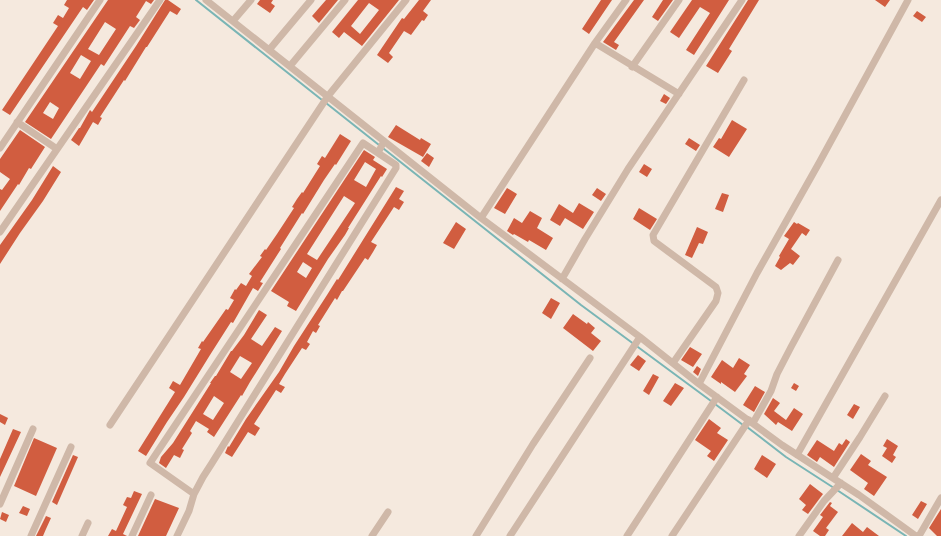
<svg xmlns="http://www.w3.org/2000/svg" width="941" height="536" viewBox="0 0 941 536" font-family="'DejaVu Sans',sans-serif">
<style>
.lines{fill:none;stroke-linecap:round;stroke-linejoin:round}
.stream{stroke:#7ab5b5;stroke-width:2}
.building{fill:#d15d40;fill-rule:evenodd}
.street{stroke:#cfb8a8;stroke-width:7}
</style>
<rect width="100%" height="100%" fill="#f5e9de"/>
<g class="lines">
<path class="stream" d="M196,0L322,100
M326,103L581,305L711,401
M715,404L743,425
M747,427L786,457L834,488
M837,490L906,536"/>
</g>
<path class="building" d="M67,0H94L87,10L83,7L10,115L2,110L58,26L53,23L58,15L63,18L69,8L64,5Z
M108,0H154L151,4L146,1L136,17L140,20L134,28L130,26L104,66L101,64L51,139L25,122ZM105,22L116,29L99,55L88,49ZM81,55L91,61L80,79L70,73ZM50,102L59,108L53,119L43,113Z
M165,0H168L181,9L177,15L170,11L147,47H146L125,81L124,80L113,97L100,117L102,118L98,125L93,122L79,146L71,140L79,128H80L90,110L92,112L136,46Z
M260,0H273L271,3L275,6L270,13L257,4Z
M326,0H338L319,23L312,16Z
M358,0H399L362,46L344,32L339,38L332,32ZM369,3L379,10L360,34L351,26Z
M419,0H431L423,11L428,15L424,21L422,20L411,35L404,31L389,53L393,57L388,63L377,55L402,18L404,19Z
M601,0H612L589,34L582,29Z
M634,0H644L614,42L619,45L616,50L603,42Z
M663,0H673L658,21L652,17Z
M692,0H729L694,55L686,50L710,13L700,7L679,38L670,32Z
M748,0H759L729,49L732,51L718,73L706,66Z
M875,0H890L885,7Z
M917,11L926,17L922,22L913,16Z
M664,94L670,98L666,104L660,101Z
M732,120L747,129L729,157L713,147L719,138L721,139Z
M396,125L420,140L421,138L431,144L423,157L388,137Z
M20,130L45,147L31,169L29,168L19,185L18,184L0,211V189L2,190L10,179L0,172V159Z
M340,134L351,141L336,165L335,164L324,180L303,214L302,213L280,248L281,249L260,282L263,283L258,291L253,288L233,323L231,322L210,355L184,397L167,422L146,456L138,451L175,392L169,388L173,381L180,385L201,349L198,348L202,341L203,342L226,309L228,310L234,300L230,298L235,289L236,290L241,283L246,286L252,276L249,274L262,257L260,256L265,249L266,250L277,234L294,208L292,207L297,199L302,192L303,193L320,166L317,164L322,156L325,158Z
M689,138L700,145L696,151L685,144Z
M364,150L375,157L373,160L387,169L382,177L381,176L348,228H349L345,235L328,259L296,311L287,306L289,302L271,291ZM365,162L376,169L366,187L354,180ZM344,196L355,203L317,260L307,254ZM303,262L312,268L306,278L297,272Z
M427,153L434,158L429,167L421,161Z
M644,164L652,169L647,177L639,172Z
M53,166L61,172L43,201L20,233L0,264V245L32,200Z
M396,187L404,191L399,199L404,202L399,210L394,207L371,242L377,245L373,252L368,260L365,258L343,291H342L337,300L335,298L318,325L320,326L316,333L313,331L307,342L310,344L306,350L302,348L285,374L279,384L285,387L281,393L276,390L254,424L260,428L255,436L248,432L232,457L225,453L228,446L229,447L246,419L279,372L294,346L327,295L337,279L338,280Z
M507,188L517,194L505,214L494,208Z
M597,188L606,194L601,201L592,195Z
M722,193L729,195L723,212L715,209Z
M579,203L594,212L583,229L565,218L560,226L550,220L559,204L573,213Z
M639,208L657,219L650,230L633,219Z
M530,211L542,218L537,228L553,238L546,250L529,240L528,242L514,234L513,235L507,231L514,218L522,223Z
M456,222L466,229L454,249L443,243Z
M794,222L797,224L798,223L810,230L806,236L802,233L791,249L800,256L793,265L790,263L781,270L775,266L780,257L779,256L789,239L784,236Z
M697,227L708,232L703,244L699,243L692,258L685,255Z
M551,298L560,303L551,319L542,313Z
M259,310L267,315L251,339L262,346L275,327L282,331L250,382L242,396L241,395L214,437L207,432L209,429L196,421L190,431L192,433L182,449L184,450L180,458L174,455L166,468L159,463L161,457L173,443L211,383H210L215,376H216L231,351H232L244,335ZM240,356L252,363L241,379L230,372ZM214,396L224,403L213,420L203,414Z
M573,314L587,324L588,322L595,328L591,333L601,341L593,351L563,328Z
M690,347L702,354L693,367L681,360Z
M638,355L646,361L639,371L630,365Z
M739,358L750,365L744,374L747,376L735,392L721,382V384L711,377L722,360L733,368Z
M697,366L701,369L698,376L693,372Z
M653,374L659,377L649,395L643,391Z
M675,383L684,388L671,406L663,401Z
M794,383L799,386L796,391L791,388Z
M755,386L765,392L754,412L743,405Z
M773,398L780,403L774,411L786,420L794,408L803,414L792,431L778,422L776,425L764,414Z
M854,404L860,407L853,419L847,415Z
M0,414L8,418L5,425L0,422Z
M709,419L721,428L717,433L728,440L714,461L707,456L711,451L695,440Z
M13,429L21,432L0,477V459Z
M34,438L57,448L36,496L14,486Z
M846,439L850,442L834,467L820,457L817,462L807,455L817,440L834,451L839,443L842,445Z
M887,439L898,446L893,455L896,457L892,463L882,456L887,448L883,446Z
M861,454L871,461L868,465L887,477L874,496L864,489L868,483L850,470Z
M73,455L78,457L57,505L52,502Z
M762,455L776,464L767,478L754,469Z
M810,484L823,494L808,514L802,510L806,505L799,499Z
M134,491L142,494L123,534L127,536H108L112,529L116,531L127,507L123,505L127,497L131,498Z
M155,499L179,508L166,536H138Z
M921,501L927,504L918,519L912,515Z
M830,502L832,503L830,506L838,512L826,528L829,530L825,536H820L813,531L823,517L820,515Z
M23,506L30,509L27,516L19,513Z
M941,509V536H937L929,528Z
M2,512L9,515L6,522L0,519Z
M46,516L51,518L46,529L43,536H36Z
M852,523L863,532L867,527L879,536H842Z"/>
<g class="lines">
<path class="street" d="M206,0L481,218L640,337L699,384L782,445L859,495L916,536
M233,21L251,0
M595,43L626,0
M269,50L311,0
M290,66L345,0
M632,67L679,0
M17,122L57,149
M0,148L100,0
M481,218L595,43L679,94
M0,232L160,0
M562,279L585,239L628,169L742,0
M673,363L716,301L718,293L716,287L654,241L653,235L744,80
M699,384L757,273L819,163L908,0
M753,423L771,391L777,374L791,347L838,260
M110,425L328,96L406,0
M797,455L941,200
M833,478L860,437L885,396
M194,494L150,463L363,143L378,153L384,141
M0,504L33,429
M31,536L71,447
M82,536L88,523
M132,536L151,495
M177,536L189,511L194,494L203,477L212,463L396,168V165L378,153
M372,536L388,512
M476,536L533,444L590,358
M510,536L640,337
M627,536L717,397
M672,536L749,420
M799,536L824,501L841,483
M919,536L941,498"/>
</g>
</svg>
